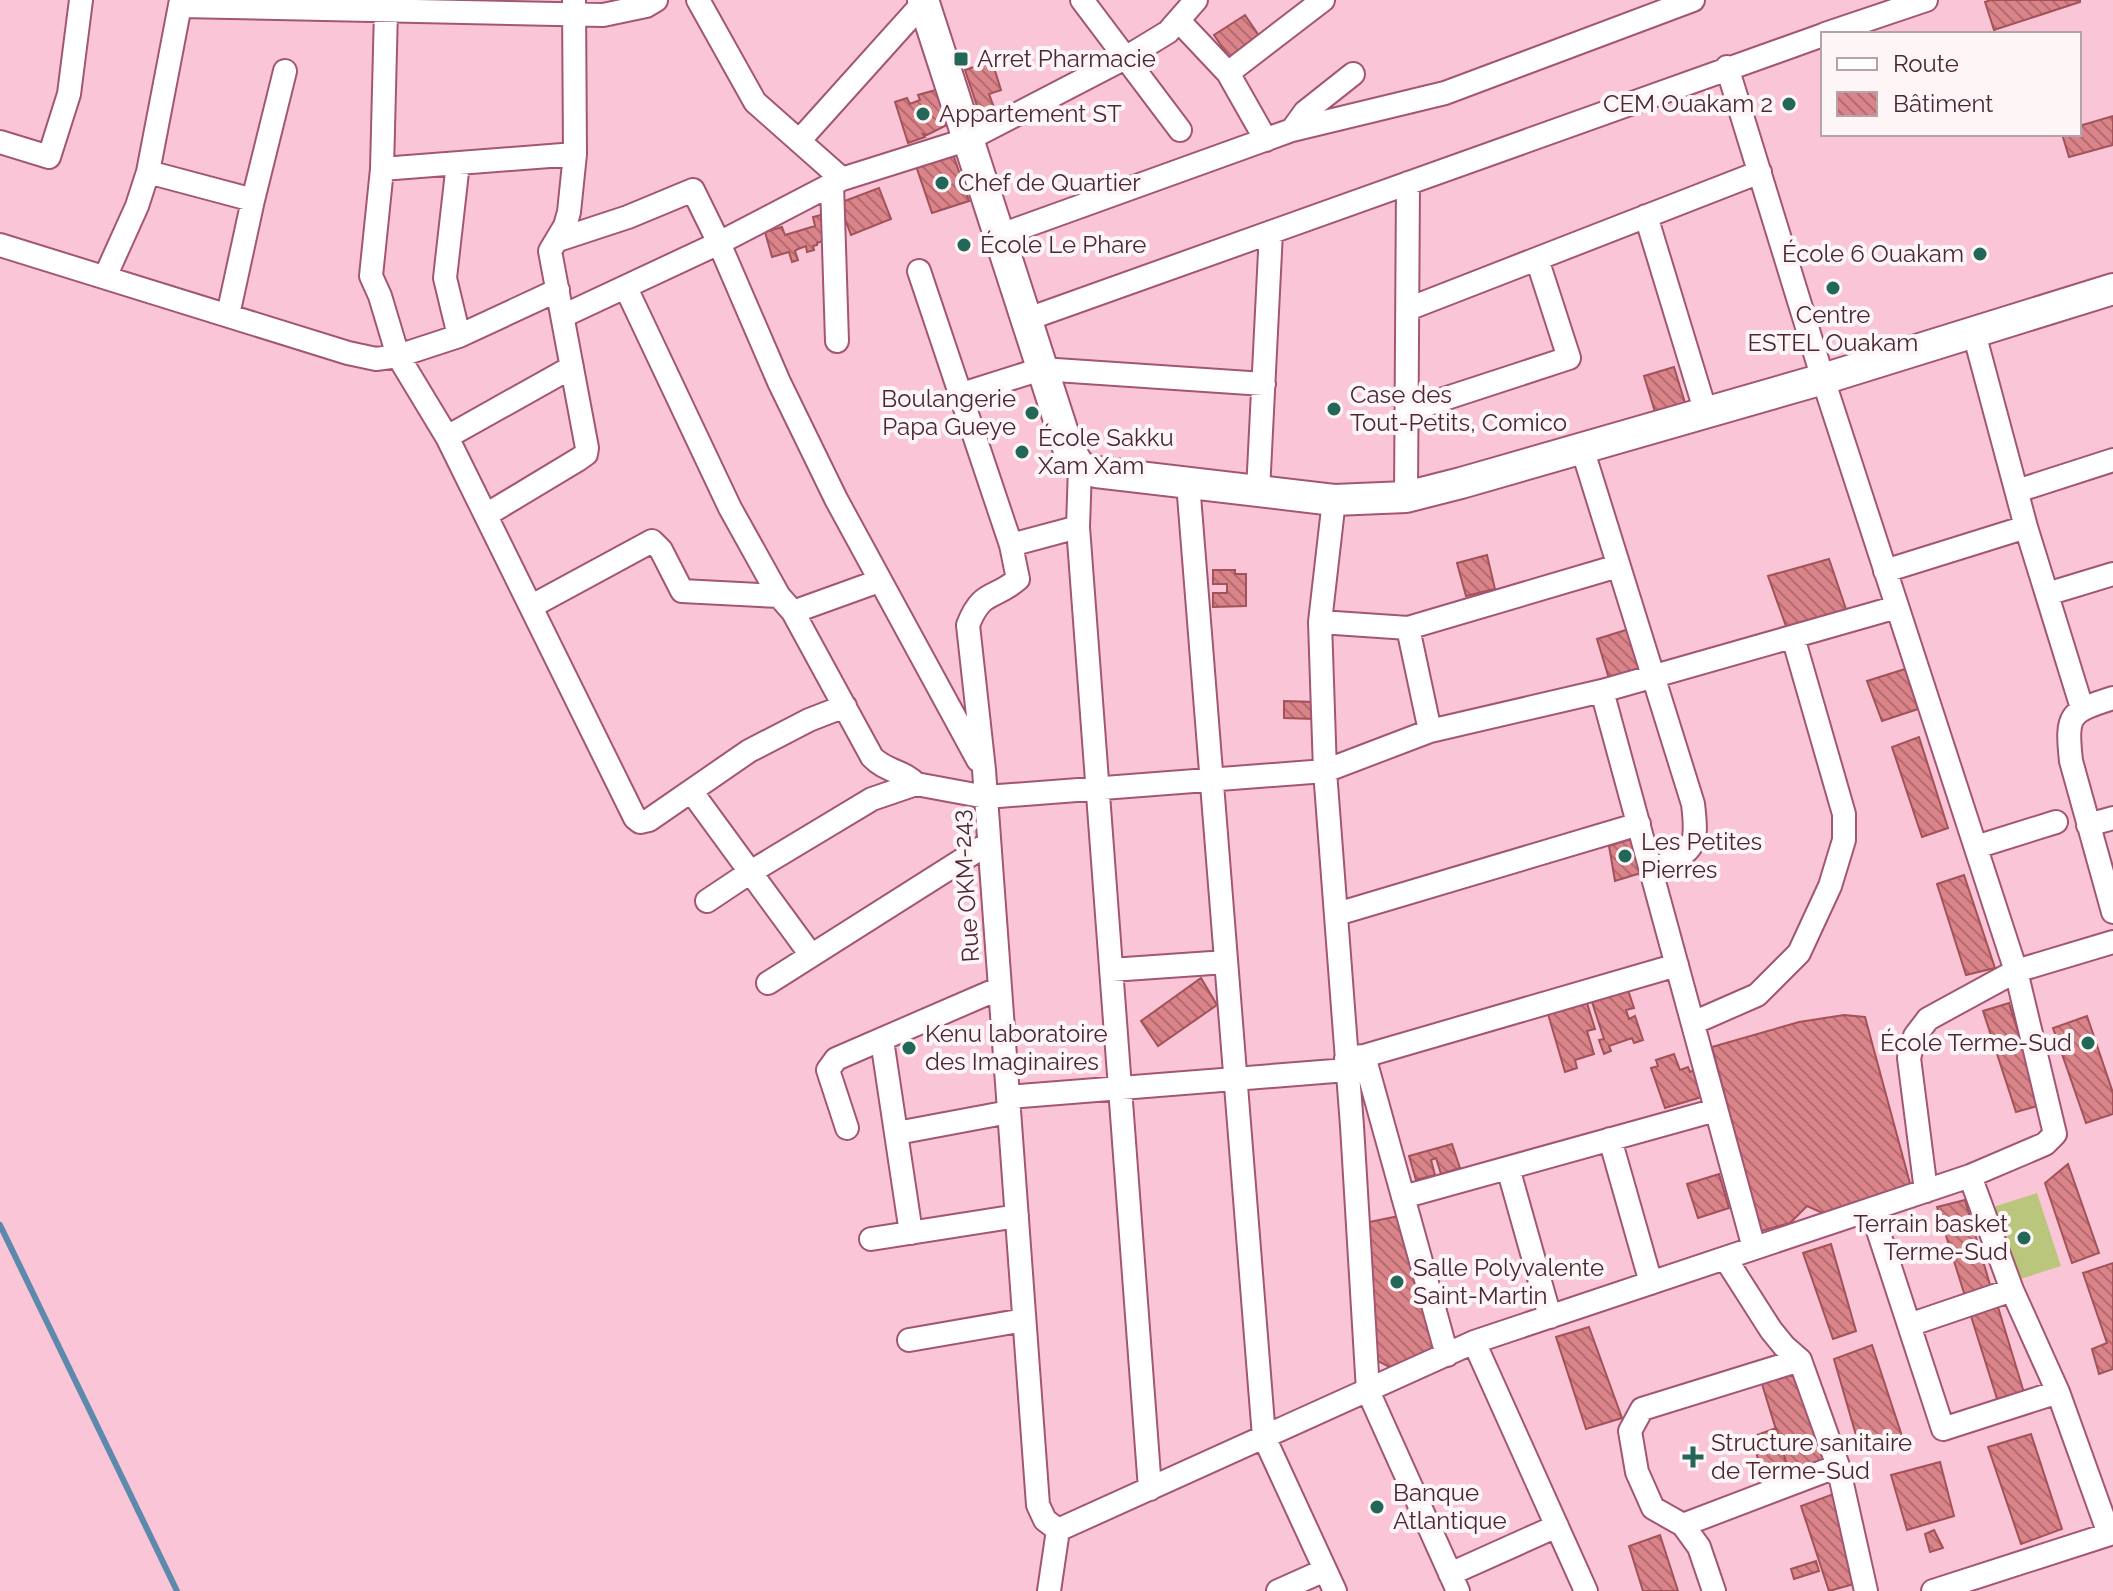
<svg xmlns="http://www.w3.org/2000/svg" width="2113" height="1591" viewBox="0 0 2113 1591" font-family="Raleway,sans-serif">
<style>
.garden{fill:#bac67b}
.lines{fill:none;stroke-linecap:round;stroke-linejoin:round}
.stream{stroke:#5d89ad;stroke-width:6}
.building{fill:url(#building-back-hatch);stroke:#a25258;stroke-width:2}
.street-casing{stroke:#a35674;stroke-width:26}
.secondary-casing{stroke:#a35674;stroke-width:34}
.street{stroke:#fff;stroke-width:22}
.secondary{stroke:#fff;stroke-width:30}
.poi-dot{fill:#226758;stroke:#fef5f7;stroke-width:3}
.labels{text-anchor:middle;stroke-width:8;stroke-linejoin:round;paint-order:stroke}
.poi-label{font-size:24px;fill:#492734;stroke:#fef5f7;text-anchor:start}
.street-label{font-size:24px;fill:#492734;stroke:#fef5f7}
</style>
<defs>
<pattern id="building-back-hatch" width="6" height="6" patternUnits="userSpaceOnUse" patternTransform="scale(2)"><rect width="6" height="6" fill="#da8489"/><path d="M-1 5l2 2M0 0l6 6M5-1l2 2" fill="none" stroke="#b36c71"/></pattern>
</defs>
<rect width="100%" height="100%" fill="#fac6d7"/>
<path class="garden" d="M2037,1193L2061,1266L2011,1282L1987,1209Z"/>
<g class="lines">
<path class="stream" d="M0,1225L177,1591"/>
</g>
<path class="building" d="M1991,0H2080V2L1994,30L1985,2Z
M1245,15L1260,37L1233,63L1214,35Z
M992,61L1001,90L989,94L995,110L980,115L965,70Z
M939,89L951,123L927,135L923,134L925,137L908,143L895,102L907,98L910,104L920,100L918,95Z
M2113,116V145L2069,157L2062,134H2079V126Z
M953,154L969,201L932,213L916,166Z
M879,188L891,219L851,235L839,203Z
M825,214L826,240L817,243V245L813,246L814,250L807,252L806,246L798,249L795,251L798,260L792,262L789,252L772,257L765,232L782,227L785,235L815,226L813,217Z
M1674,367L1685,403L1655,412L1644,376Z
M1487,555L1495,589L1466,596L1457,563Z
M1829,559L1847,612L1787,629L1768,576Z
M1213,570H1235V574H1246V606L1213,607V593H1227V584H1213Z
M1629,629L1643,672L1610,682L1597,639Z
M1905,669L1918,709L1882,721L1867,681Z
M1284,701L1315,702L1314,719L1284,718Z
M1919,737L1948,828L1922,837L1892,747Z
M1634,838L1644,872L1615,881L1609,846Z
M1964,875L1995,968L1966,975L1937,884Z
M1201,978L1217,1005L1158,1046L1141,1021Z
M1628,990L1634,1008L1626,1010L1629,1019L1635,1016L1643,1040L1634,1043L1632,1038L1609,1046L1611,1051L1604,1054L1599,1040L1604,1039L1592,1002Z
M1587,1003L1595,1029L1587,1031L1594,1054L1575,1060L1577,1068L1565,1072L1548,1014Z
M2009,1003L2041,1105L2016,1112L1983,1011Z
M1844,1015L1865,1017L1911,1187L1827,1215L1807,1206L1790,1223L1761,1231L1712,1047L1799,1022Z
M2087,1016L2113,1093V1114L2086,1123L2053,1028Z
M1674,1054L1680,1070L1688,1067L1690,1072L1697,1069L1705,1096L1665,1108L1651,1068L1658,1066L1656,1060Z
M1452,1144L1460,1168L1441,1174L1436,1158L1431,1160L1435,1175L1416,1180L1409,1156Z
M2068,1164L2099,1253L2072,1263L2045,1183Z
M1719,1174L1729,1208L1698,1218L1687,1184Z
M1965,1200L1991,1288L1965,1296L1937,1207Z
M1404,1215L1437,1342L1432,1351L1393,1369L1376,1360L1369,1222Z
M1831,1244L1856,1331L1833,1339L1803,1253Z
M2113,1263V1369L2099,1374L2092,1349L2107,1343L2083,1273Z
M1998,1307L2025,1396L1999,1405L1970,1313Z
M1589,1327L1622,1418L1586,1429L1556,1337Z
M1872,1345L1902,1436L1860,1449L1834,1359Z
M1799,1370L1828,1461L1790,1475L1762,1384Z
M1776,1428L1790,1475L1765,1483L1755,1449L1758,1448L1754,1436Z
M2031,1434L2062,1529L2021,1544L1988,1447Z
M1940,1462L1954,1516L1907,1530L1891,1475Z
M1836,1493L1861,1582L1829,1591L1801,1506Z
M1934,1530L1943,1548L1930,1552L1925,1534Z
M1660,1535L1678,1591H1643L1629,1546Z
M1816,1561L1819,1571L1794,1579L1791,1569Z"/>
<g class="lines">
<defs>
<path id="street" d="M698,0L755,102L842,179
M1082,0L1180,130
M180,6L603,15L646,6L656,0
M386,10L382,169L371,276L380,296L398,356L447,437L635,818L640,822L649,820L749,751L809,720L845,706
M1179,21L1228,73L1266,140
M1825,34L1926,0
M1228,73L1323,0
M1292,130L1305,112L1353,74
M799,141L924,2
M0,142L49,157L69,94L81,0
M458,163L445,278L459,336
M382,169L575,154
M148,172L253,200
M832,184L837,341
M1646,216L1706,413
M998,236L1292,130L1445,93L1693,0
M558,240L628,217L693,190L719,243L779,382L836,499L978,760
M0,245L348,353L376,359L398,356L459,336L558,290
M919,271L1011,545L1018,579C994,600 982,589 968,625L984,770L1038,1505L1045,1520L1058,1530
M105,277L137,206L148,172L181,0
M626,288L730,508L779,596L793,612L872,757C885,771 904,771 916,784L872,799L749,873L707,901
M1408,309L1760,172
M228,315L253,200L285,71
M563,316L719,243L842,179L969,139L1127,57L1168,32L1196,0
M1025,320L1823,35
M1974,333L2026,527L2082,708
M959,395L1041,369L1264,384
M1407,411L1569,358L1537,259
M447,437L572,367
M1582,448L1693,804C1699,853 1692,849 1651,872
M1080,467L1078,527L1150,1489
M1188,483L1264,1437L1335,1591
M1258,491L1271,232
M2017,491L2113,460
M1406,497L1408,183
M1334,500L1320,622L1325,771L1352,1126L1368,1391L1458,1591
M486,515L579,459L586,454L587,448L550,251L565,226L569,212L575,154L574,0
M1011,545L1078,527
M1885,571L2026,527
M2047,594L2113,574
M532,606L652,541L661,550L682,591L779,596
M793,612L879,581
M1320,622L1408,628L1618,566
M1408,628L1430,731
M1602,691L1754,1248
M2113,698C2069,712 2066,714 2071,761L2113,912
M916,784L986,797L1325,771L1430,731L1602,691L1897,607
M691,791L811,955
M2088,825L2113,818
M1976,847L2056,822
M1337,914L1639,824
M1111,970L1226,962
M768,983L989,843
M1693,1023L1757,995L1799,953L1830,886L1844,840V814L1793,637
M882,1040L911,1233
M1364,1056L1447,1355
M1346,1058L1364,1056L1677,965
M1008,1097L1347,1070
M847,1128L828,1070L836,1059L1000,988
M897,1133L1009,1112
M1610,1139L1651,1283
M1508,1168L1550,1317
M1970,1176L2012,1290L2058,1392L2109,1534
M1926,1191L1909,1058L1915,1036L1928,1019L2016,971L2113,942
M1403,1197L1716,1110
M1871,1209L1943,1429L2058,1392
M871,1239L1017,1216
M1725,1258L1771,1330L1784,1346L1800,1360L1838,1466L1866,1591
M1909,1325L2012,1290
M909,1340L1024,1320
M1474,1342L1586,1591
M1683,1525L1653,1508L1637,1472L1630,1431L1642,1409L1800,1360
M1058,1530L1474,1342L1970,1176L2045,1144L2055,1134L2016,971L1823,379L1727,67
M1450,1574L1557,1526
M1049,1591L1058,1530
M1278,1591L1325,1570
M1714,1591L1699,1547L1683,1525L1838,1466
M1933,1591L2113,1533"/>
<path id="secondary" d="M923,0L1068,448L1080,467L1096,472L1334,500L1406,497L1461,483L1823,379L2113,289"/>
</defs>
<use href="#street" class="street-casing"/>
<use href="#secondary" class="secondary-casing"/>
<use href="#street" class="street"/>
<use href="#secondary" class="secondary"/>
</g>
<g class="poi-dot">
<rect x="953" y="51" width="16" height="16" rx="4"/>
<circle cx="1789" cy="104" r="8"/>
<circle cx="923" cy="114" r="8"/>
<circle cx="942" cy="183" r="8"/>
<circle cx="964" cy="245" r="8"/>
<circle cx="1980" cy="254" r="8"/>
<circle cx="1833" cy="288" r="8"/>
<circle cx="1334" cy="409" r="8"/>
<circle cx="1032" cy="413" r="8"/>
<circle cx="1022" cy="452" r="8"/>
<circle cx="1625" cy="856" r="8"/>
<circle cx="2088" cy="1043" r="8"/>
<circle cx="909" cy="1048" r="8"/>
<circle cx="2024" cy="1238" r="8"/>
<circle cx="1397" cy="1282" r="8"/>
<path d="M1689 1445h8v8h8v8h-8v8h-8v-8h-8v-8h8z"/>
<circle cx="1377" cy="1507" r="8"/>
</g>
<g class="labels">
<g class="poi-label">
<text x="977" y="67">Arret Pharmacie</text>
<text x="1773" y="112" text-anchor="end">CEM Ouakam 2</text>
<text x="939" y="122">Appartement ST</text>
<text x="958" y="191">Chef de Quartier</text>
<text x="980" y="253">École Le Phare</text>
<text x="1964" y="262" text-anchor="end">École 6 Ouakam</text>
<text x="1833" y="323" text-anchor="middle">Centre<tspan x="1833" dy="28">ESTEL Ouakam</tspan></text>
<text x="1350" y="403">Case des<tspan x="1350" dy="28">Tout-Petits, Comico</tspan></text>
<text x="1016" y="407" text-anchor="end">Boulangerie<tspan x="1016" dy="28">Papa Gueye</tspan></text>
<text x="1038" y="446">École Sakku<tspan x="1038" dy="28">Xam Xam</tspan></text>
<text x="1641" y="850">Les Petites<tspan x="1641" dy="28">Pierres</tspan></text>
<text x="925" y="1042">Kenu laboratoire<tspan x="925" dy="28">des Imaginaires</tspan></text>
<text x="2072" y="1051" text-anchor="end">École Terme-Sud</text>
<text x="2008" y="1232" text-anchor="end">Terrain basket<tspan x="2008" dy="28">Terme-Sud</tspan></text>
<text x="1413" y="1276">Salle Polyvalente<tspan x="1413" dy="28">Saint-Martin</tspan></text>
<text x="1711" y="1451">Structure sanitaire<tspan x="1711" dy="28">de Terme-Sud</tspan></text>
<text x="1393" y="1501">Banque<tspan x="1393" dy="28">Atlantique</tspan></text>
</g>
<g class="street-label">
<text transform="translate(966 886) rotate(-94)" y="8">Rue OKM-243</text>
</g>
</g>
<rect x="1821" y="32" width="260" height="104" fill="#fef5f7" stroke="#b6a3a9" stroke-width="2"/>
<rect x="1837" y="58" width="40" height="12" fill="#ffffff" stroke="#b6a3a9" stroke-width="2"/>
<text x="1893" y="72" font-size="24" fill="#492734">Route</text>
<rect x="1837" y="92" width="40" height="24" fill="url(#building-back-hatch)" stroke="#b6a3a9" stroke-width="2"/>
<text x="1893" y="112" font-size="24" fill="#492734">Bâtiment</text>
</svg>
